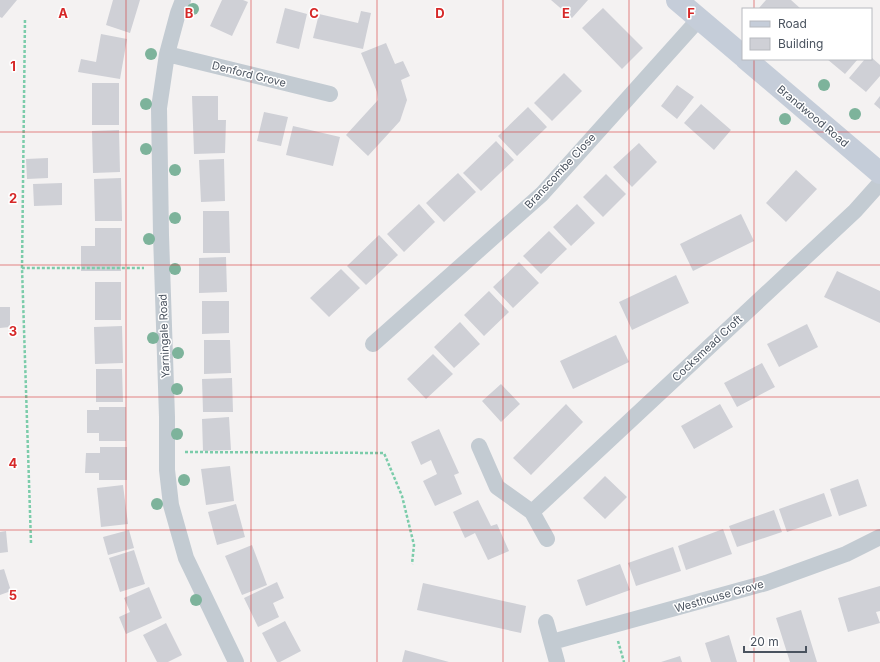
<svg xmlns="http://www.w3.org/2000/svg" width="880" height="662" viewBox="0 0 880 662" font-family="Inter,sans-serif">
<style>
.building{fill:#cfd0d6}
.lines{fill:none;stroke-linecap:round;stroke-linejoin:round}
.path{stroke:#7bccaa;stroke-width:2.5;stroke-dasharray:3 2;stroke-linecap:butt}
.street{stroke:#c3cbd2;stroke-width:16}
.secondary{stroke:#c5cdd9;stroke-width:22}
.tree{fill:#7db39b}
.grid{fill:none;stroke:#d62828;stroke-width:1;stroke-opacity:0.55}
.labels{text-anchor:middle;stroke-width:3;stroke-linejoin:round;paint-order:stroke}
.street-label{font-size:11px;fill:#4a535f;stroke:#fff}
.grid-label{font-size:13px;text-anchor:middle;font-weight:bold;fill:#d62828;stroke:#fff;stroke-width:3;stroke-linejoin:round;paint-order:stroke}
</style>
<rect width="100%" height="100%" fill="#f4f2f2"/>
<path class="building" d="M0,0H17L2,18L0,17Z
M113,0H140L130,33L106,25Z
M222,0H243L248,2L232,36L210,26Z
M551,0H588L572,18Z
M766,0H791L801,9H760L759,8Z
M285,8L307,14L299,49L276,43Z
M603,8L643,48L622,69L582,28Z
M361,11L371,13L363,49L313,38L319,14L358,23Z
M101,34L127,39L120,79L78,72L81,59L96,62Z
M386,43L395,64L403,61L410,76L401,80L407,100L400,121L368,156L346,135L378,100L377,92L361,53Z
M871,57L880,65V76L866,92L849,78L865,59H871Z
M827,59H858L845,74Z
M564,73L582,91L552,121L534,103Z
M92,83H119V125H92Z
M677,85L694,97L677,119L661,106Z
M192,96H218V120H226L225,153L194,154Z
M880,96V109L874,104Z
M701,104L731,130L714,150L684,123Z
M528,107L547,127L517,156L498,136Z
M264,112L288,117L281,146L257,141Z
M293,126L340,137L333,166L286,155Z
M119,130L120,172L93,173L92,131Z
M496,141L514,160L481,191L463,173Z
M639,143L657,162L632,187L613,167Z
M48,158V178L27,179L26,159Z
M224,159L225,201L201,202L199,160Z
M796,170L817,189L786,222L766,203Z
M458,173L476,192L444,222L426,203Z
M606,174L626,194L603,217L583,197Z
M121,178L122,221H95L94,179Z
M62,183V205L34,206L33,184Z
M419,204L435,222L404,252L387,234Z
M577,204L595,223L571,246L553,227Z
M203,211H229L230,253H203Z
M741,214L754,241L693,271L680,244Z
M95,228H121V271H81V246H95Z
M549,231L567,249L541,274L523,256Z
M379,235L398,255L366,285L347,266Z
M226,257L227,292L199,293V258Z
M519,262L539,283L513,308L493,287Z
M341,269L360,288L329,317L310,298Z
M837,271L880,291V323L824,297Z
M676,275L689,303L632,330L619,302Z
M95,282H121V320H95Z
M489,291L509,312L484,336L464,315Z
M202,301H229V333L202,334Z
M0,307H10V327L0,328Z
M460,322L480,344L454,368L434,347Z
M807,324L818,347L779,367L767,344Z
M122,326L123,363L95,364L94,327Z
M616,335L629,362L573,389L560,361Z
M204,340H230L231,373L204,374Z
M433,354L453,374L426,399L407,379Z
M762,363L775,387L737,407L724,383Z
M96,369H122L123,402H96Z
M232,378L233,412H203L202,379Z
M501,384L520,404L501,422L482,401Z
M566,404L583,422L531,475L513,458Z
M720,404L733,427L694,449L681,426Z
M99,407H126V441H99V433H87V410H99Z
M229,417L231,450L203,451L202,419Z
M439,429L459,473L454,475L462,494L435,506L423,481L437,474L431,460L421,465L411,442Z
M100,447H127V480H99V473H85L86,453H100Z
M230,466L234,501L206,505L201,469Z
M605,476L627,497L605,519L583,498Z
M858,479L867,506L839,516L830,489Z
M123,485L128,524L101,527L97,488Z
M824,493L832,516L787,532L779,509Z
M478,500L491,526L497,524L509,551L488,560L475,533L465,538L453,512Z
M236,504L245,537L217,545L208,512Z
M774,510L782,532L737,547L729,526Z
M723,529L732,554L686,570L678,546Z
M129,530L134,548L108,555L103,537Z
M6,531L8,552L0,553V532Z
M252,545L267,585L242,595L225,556Z
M673,547L681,571L636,586L628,563Z
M134,550L145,584L120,592L109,558Z
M620,564L630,590L586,606L577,580Z
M4,569L11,591L0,595V570Z
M277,582L284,598L273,603L279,617L258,627L244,598Z
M423,583L526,606L521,633L417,610Z
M880,586V611L876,612L880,623L848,632L838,598Z
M149,587L162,618L126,634L119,617L130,612L124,598Z
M801,610L817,662H790L776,618Z
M285,621L301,651L280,662H277L262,633Z
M166,623L182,655L168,662H157L143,635Z
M729,635L737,662H711L705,643Z
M405,650L449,662H402Z
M680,656L682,662H661Z"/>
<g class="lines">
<path class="path" d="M22,268L25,18
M185,452L384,453L402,496L414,545L412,564
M31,543L22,268H144
M618,641L624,662"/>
<path class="street" d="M183,0L178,13L167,54L159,108L161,235L167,417V470L171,505L186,558L236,662
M167,54L330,94
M373,344L542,194L699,19
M479,446L497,487L532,512L547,539
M532,512L855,211L880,183
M546,622L557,662
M552,642L766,583L846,554L880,537"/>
<path class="secondary" d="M677,0L743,56
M746,59L880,173"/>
</g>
<g class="tree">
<circle cx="193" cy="9" r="6"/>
<circle cx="151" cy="54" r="6"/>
<circle cx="824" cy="85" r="6"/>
<circle cx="146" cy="104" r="6"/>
<circle cx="855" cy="114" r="6"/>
<circle cx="785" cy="119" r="6"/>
<circle cx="146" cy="149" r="6"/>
<circle cx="175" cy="170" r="6"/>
<circle cx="175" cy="218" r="6"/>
<circle cx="149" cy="239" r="6"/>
<circle cx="175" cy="269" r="6"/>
<circle cx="153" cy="338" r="6"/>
<circle cx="178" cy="353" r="6"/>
<circle cx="177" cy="389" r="6"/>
<circle cx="177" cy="434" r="6"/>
<circle cx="184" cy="480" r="6"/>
<circle cx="157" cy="504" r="6"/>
<circle cx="196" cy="600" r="6"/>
</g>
<path class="grid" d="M126,0V662M251,0V662M377,0V662M503,0V662M629,0V662M754,0V9M754,59V662M0,132H880M0,265H880M0,397H880M0,530H880"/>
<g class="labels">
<g class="street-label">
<text transform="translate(249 74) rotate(14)" y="4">Denford Grove</text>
<text transform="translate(813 116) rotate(40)" y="4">Brandwood Road</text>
<text transform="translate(560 171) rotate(-47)" y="4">Branscombe Close</text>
<text transform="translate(164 336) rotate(-92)" y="4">Yarningale Road</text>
<text transform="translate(707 348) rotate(-43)" y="4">Cocksmead Croft</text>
<text transform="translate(719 596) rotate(-16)" y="4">Westhouse Grove</text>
</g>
</g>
<g class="grid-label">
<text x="63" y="18">A</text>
<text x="189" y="18">B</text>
<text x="314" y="18">C</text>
<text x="440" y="18">D</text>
<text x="566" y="18">E</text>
<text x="691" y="18">F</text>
<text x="13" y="71">1</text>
<text x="13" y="203">2</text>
<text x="13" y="336">3</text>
<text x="13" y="468">4</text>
<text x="13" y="600">5</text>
</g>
<rect x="742" y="8" width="130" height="52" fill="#ffffff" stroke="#b7babf"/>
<rect x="750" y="21" width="20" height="6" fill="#c5cdd9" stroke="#b7babf"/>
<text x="778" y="28" font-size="12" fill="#4a535f">Road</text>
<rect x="750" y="38" width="20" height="12" fill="#cfd0d6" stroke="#b7babf"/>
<text x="778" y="48" font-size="12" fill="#4a535f">Building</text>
<path d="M744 646v6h62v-6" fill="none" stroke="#4a535f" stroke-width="2"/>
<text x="750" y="646" font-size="12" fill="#4a535f" stroke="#ffffff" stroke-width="3" paint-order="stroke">20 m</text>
</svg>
